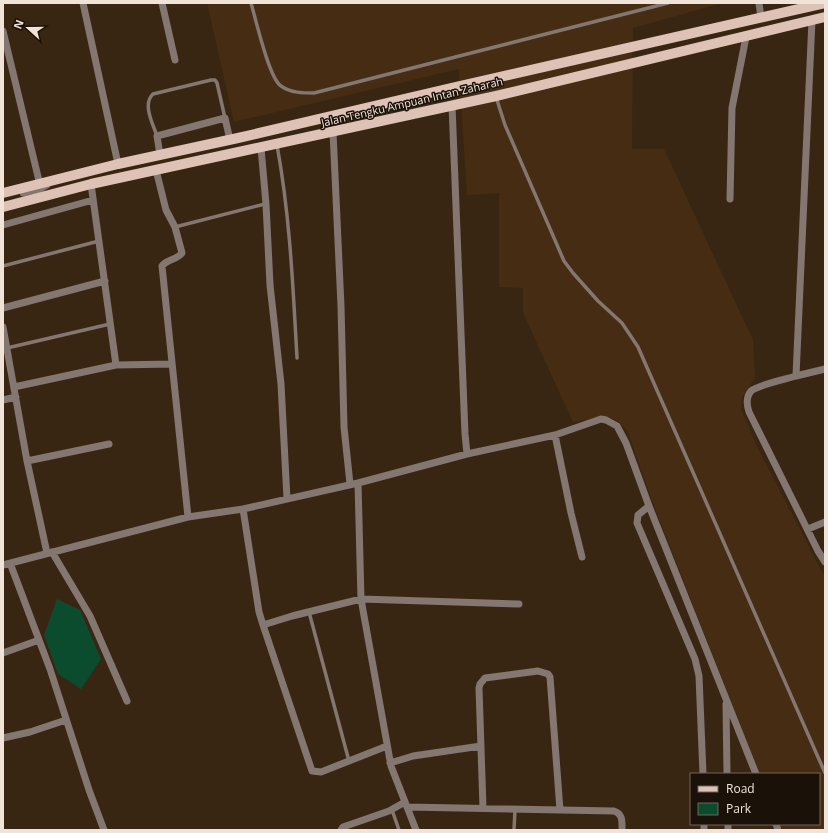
<svg xmlns="http://www.w3.org/2000/svg" width="828" height="833" viewBox="0 0 828 833" font-family="'Open Sans',sans-serif">
<style>
.built{fill:#452c13}
.green{fill:#0c4c2e}
.lines{fill:none;stroke-linecap:round;stroke-linejoin:round}
.service{stroke:#847670;stroke-width:3.5}
.minor{stroke:#847670;stroke-width:7}
.primary{stroke:#dec2b6;stroke-width:10}
.labels{text-anchor:middle;stroke-width:3;stroke-linejoin:round;paint-order:stroke}
.street-label{font-size:11px;fill:#f1e3d7;stroke:#1a1109}
</style>
<rect width="100%" height="100%" fill="#392612"/>
<path class="built" d="M207,3H723L633,28L632,149H664L753,340L755,378L742,397L741,409L756,444L822,572L825,575V830H782L779,824H819V774H759L651,498L627,430L616,420L609,418L602,417L573,422L523,313V288L499,287V193L467,195L459,69L234,122Z"/>
<path class="green" d="M57,599L80,610L101,659L81,689L58,674L44,635Z"/>
<g class="lines">
<path class="service" d="M251,3C256,20 269,78 281,86C291,93 303,93 314,93L668,3
M496,97L505,125L564,261L573,273L598,301L622,323L638,347L825,773
M157,136C153,124 142,104 153,94L211,80H215L217,83L225,118
M277,145C290,216 293,287 297,358
M175,227L265,204
M3,266L99,241
M7,348L110,324
M309,612L349,761
M392,810L399,830
M514,830L515,809"/>
<path class="minor" d="M83,3L118,164
M162,3L175,60
M759,3L761,18
M812,20L796,376C786,379 758,385 751,391C746,397 747,406 749,412L818,551L825,562
M3,31L40,185
M452,105L465,434L467,454
M333,132L341,306L344,427L350,484
M261,148L266,204L270,285L281,384L287,499
M160,155L157,136L225,118L230,140
M156,170L166,210L175,227L182,253C177,260 167,259 162,266L188,517
M91,184L116,365
M23,193L40,189L47,185
M730,199L732,108L746,37
M3,225L93,200
M3,308L105,281
M3,327L27,461L47,553
M796,376L825,369
M14,387L116,365L172,364
M3,400L16,397
M555,435L571,513L582,557
M27,461L109,444
M358,483L361,599L391,766L416,830
M649,506L638,515L637,523L695,659L699,676L703,774
M243,509L259,612L263,625
M808,529L825,522
M52,552L90,616L127,701
M10,563L50,669L89,790L104,830
M3,565L188,517L243,509L358,483L467,454L555,435L601,419L606,420L617,426L626,443L649,506L756,774
M3,653L39,640
M726,704L727,774
M3,738L30,732L66,720
M387,746L321,772L312,771L263,625L292,616L361,599L519,604
M390,763L413,756L481,746
M407,807L614,811C623,814 622,821 622,830
M483,808L479,688L480,684L485,678L538,671L548,674L550,677L560,810
M704,824V830
M728,824V830
M776,824L778,830
M341,830L343,827L389,811L405,802"/>
<path class="primary" d="M3,193L118,164L238,138L451,88L825,3
M3,207L91,184L496,96L825,17"/>
</g>
<g class="labels">
<g class="street-label">
<text transform="translate(412 102) rotate(-13)" y="4">Jalan Tengku Ampuan Intan Zaharah</text>
</g>
</g>
<rect width="828" height="833" fill="none" stroke="#f1e3d7" stroke-width="8"/>
<rect x="690" y="773" width="130" height="52" fill="#1a1109" stroke="#70655b"/>
<rect x="698" y="786" width="20" height="6" fill="#dec2b6" stroke="#70655b"/>
<text x="726" y="793" font-size="12" fill="#f1e3d7">Road</text>
<rect x="698" y="803" width="20" height="12" fill="#0c4c2e" stroke="#70655b"/>
<text x="726" y="813" font-size="12" fill="#f1e3d7">Park</text>
<g transform="translate(28 28) rotate(291)" stroke="#1a1109" stroke-width="3" paint-order="stroke">
<path d="M0-3L7 15L0 10L-7 15Z" fill="#f1e3d7"/>
<text y="-6" font-size="11" font-weight="bold" text-anchor="middle" fill="#f1e3d7">N</text>
</g>
</svg>
